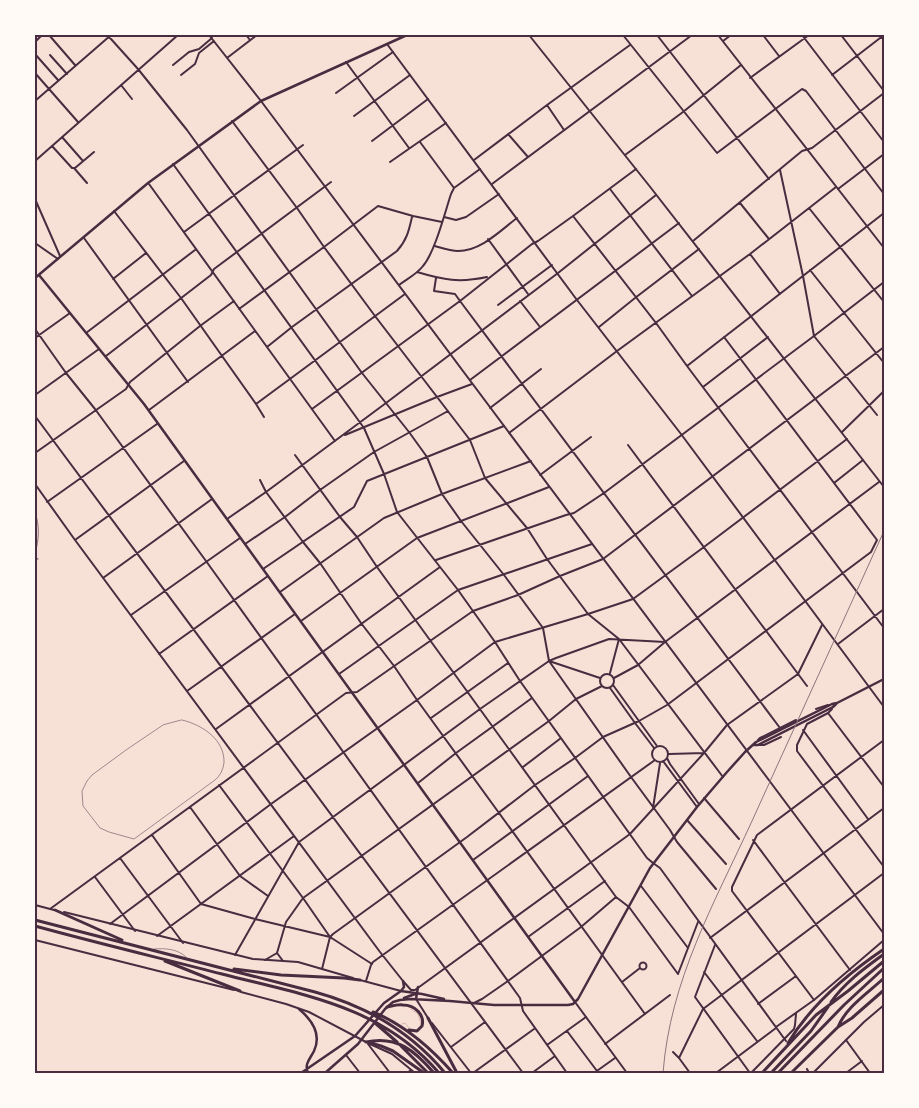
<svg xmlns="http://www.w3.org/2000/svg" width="919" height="1108" viewBox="0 0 919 1108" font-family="'Archivo Narrow',sans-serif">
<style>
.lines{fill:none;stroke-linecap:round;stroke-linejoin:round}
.stream{stroke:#dcb8b0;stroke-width:1}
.service{stroke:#4a2c40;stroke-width:0.5}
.pedestrian{stroke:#4a2c40;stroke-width:1}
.minor{stroke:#4a2c40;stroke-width:2}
.tertiary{stroke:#4a2c40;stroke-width:2}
.secondary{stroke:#4a2c40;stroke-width:2.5}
.motorway{stroke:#4a2c40;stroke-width:3}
.rail{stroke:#8f747c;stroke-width:1}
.neatline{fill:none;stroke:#4a2c40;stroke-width:2}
</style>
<rect width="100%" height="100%" fill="#f7e1d7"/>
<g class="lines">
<path class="stream" d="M411,1009L418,1014L421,1024
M402,1024L405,1023L410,1029"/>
<path class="service" d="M182,720C203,725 225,740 224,763C223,770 220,776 215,780L134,839L109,832L100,828L83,806L82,791L87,781L92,775L126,750L163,725Z
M154,949C165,948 178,949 186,957"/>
<path class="pedestrian" d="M35,558L38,559"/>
<path class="minor" d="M49,35L75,65
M105,35L111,39L138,69L187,130L362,373L409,432L427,457L442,494L461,521L504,575L543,628L549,661L631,777L670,830L677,842L716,889
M209,35L261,101
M246,35L250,40
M623,35L717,153L802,89L806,91L884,194
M657,35L769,179
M763,35L779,56
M802,35L884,142
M841,35L884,91
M880,35L884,40
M723,41L731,35
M35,54L58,80
M50,55L67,74
M227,58L257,35
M346,62L409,148
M173,65L189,52L199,49L212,38
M35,73L78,122
M181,75L195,64L199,53L214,41
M832,75L884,35
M750,78L809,35
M121,85L132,99
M336,93L393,52
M35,101L111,35
M547,105L564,130
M354,116L410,75
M232,121L297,208L324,247L375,316L470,440L485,478L527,528L547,559L588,614L619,639L723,777
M508,134L528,157
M62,137L83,161
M372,141L428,99
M420,142L454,188
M52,146L72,168H75L94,152
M625,155L683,112L741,65
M474,160L547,105L630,45
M35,161L178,35
M390,162L446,123
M173,164L364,428L384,474L397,512L458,590L495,642L520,681L647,858L653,863
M74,168L87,183
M780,170L803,276L814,336L877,415
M149,184L335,441
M492,184L692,35
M610,189L692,296
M838,189L884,154
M740,203L769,239
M809,208L884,302
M114,211L181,298L256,404L264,417
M573,216L656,323L687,366L884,628
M444,217L456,220L466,217L499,194
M184,232L303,145
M84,238L188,382
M488,239L528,294
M693,241L802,151L812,148L884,93
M435,246C442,248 451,251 458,251C481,251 501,230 517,218
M750,254L780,294
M810,270L884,363
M417,272C444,280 459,283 487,277
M436,278L434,291L455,294L460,301L780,728
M113,279L146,253
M399,285C407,279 417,274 423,266C435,252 445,212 451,194L454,188L480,169
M520,301L540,327
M498,305L552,265
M239,309L324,247L378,206L413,216L442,222
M599,327L635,298L699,249
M35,329L66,373L95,409L206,561L520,998L523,1011L567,1073
M86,333L195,250
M35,338L70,313
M267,347L292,327L397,251C407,240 409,230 412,217
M106,356L211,275L214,269L331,182
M687,366L884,213
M470,380L679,223
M703,387L768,337
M35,395L99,349
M256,404L405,294
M490,408L541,369
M312,409L460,301L532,244L538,241L573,216L636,169
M149,410L255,331
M35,416L523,1073
M842,432L884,391
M509,433L617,351L750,254L836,187
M345,435L437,397L472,384
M628,445L807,686
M35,453L126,389L130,382L200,326L234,301
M295,455L340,517L357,537L377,567L616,897L629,907L678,974
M540,475L591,437
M260,480L266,492L303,542L320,563L361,623L394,666L417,700L645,1014
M834,483L863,460
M35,484L75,540L380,952L403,981L411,990H415L630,834L704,753L727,725L798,674L822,625
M47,502L157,424
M227,519L266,492L386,403L558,273L656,195
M75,540L184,461
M245,544L285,517L320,490L374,452L448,411
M884,544L883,548L884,550
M436,560L566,515L574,513L604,493L814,336L884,282
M263,569L354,507L367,481L504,426
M103,578L212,499
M280,592L384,518L442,494L531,461
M131,615L240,538
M301,621L417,538L549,487
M838,644L884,609
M159,654L268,576
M549,661L600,678
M610,673L619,639
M600 681a7 7 0 1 1 14 0a7 7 0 1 1-14 0Z
M339,674L458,590L592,544
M614,678L638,665L665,642L879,482
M613,685L657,746
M610,688L635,723L654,748
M187,691L295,614
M816,709L828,705
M832,709L828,713L807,724L797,745V751L884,867
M828,713L884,787
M431,718L508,663
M216,729L440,567
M803,730L868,819
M758,740L760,738L796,720
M758,745H764L781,737
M652 754a8 8 0 1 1 16 0a8 8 0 1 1-16 0Z
M669,754L704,753
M667,758L670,764L699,804
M663,761L697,807
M523,767L561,738
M418,783L456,753L532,698
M219,785L303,898L330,937L372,964
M704,798L739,839
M190,807L240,876L268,896
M653,808L660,763
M687,820L726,864
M152,835L201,904L255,919L330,937
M753,840L850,970
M120,858L183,943
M473,860L588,776
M95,877L135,931
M641,886L688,948
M50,909L346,693L357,692L473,611L518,595L560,576L603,559L884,347
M110,924L118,918L271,804L417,700L495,642L588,614L633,599L704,547L847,439
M157,936L294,836
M528,937L605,881
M710,938L884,808
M715,945L695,997L750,1073
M277,953L283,961
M235,955L299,842L480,709L549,661L556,658L609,639L665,642
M265,960L277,953L286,922L303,898L549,721L576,699L602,686
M639.5 966a3.5 3.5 0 1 1 7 0a3.5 3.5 0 1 1-7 0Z
M322,969L330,937L333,934L467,837L535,785L575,758L603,737L639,721L667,705L871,552L877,540L724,337
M704,972L757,1041
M678,974L698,922
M366,981L371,965L373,962L655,760
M622,982L640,968
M814,1000L732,891V887L757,835L884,740
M474,1003L482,999L508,981L581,927L616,897
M758,1004L796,976
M567,1031L597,1071
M846,1040L870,1073
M368,1044L390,1073
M370,1044L392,1054L415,1073
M605,1044L670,995
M547,1045L586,1017
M451,1047L485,1022
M673,1052L679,1058L690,1073
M346,1055L360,1073
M679,1058L703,1009L884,873
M407,1073L411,1070
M473,1073L534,1029
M532,1073L555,1056
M594,1073L615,1058
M716,1073L776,1028
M846,1073L862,1061"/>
<path class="tertiary" d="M529,35L651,188L884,487
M718,35L884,248
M35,42L42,35
M387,44L577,300L681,434L884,707
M261,101L884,934
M35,199L60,256
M35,243L58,259
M653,863L660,868L786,1041
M35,905L54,910
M64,912L253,959L298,962L353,978
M35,940L234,990
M360,980L401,991
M241,992L286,1004L309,1012L366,1042
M416,999L428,1018
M575,1002L627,1073
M432,1023L471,1073
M776,1027L814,1000L884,940
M807,1069L809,1073
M751,1073L794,1029L795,1025L796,1014
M813,1073L864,1022L884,1005"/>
<path class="secondary" d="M39,275L144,404L575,1002
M35,278L148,183L261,101L407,35
M754,745H758L833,707L837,703L884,679
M401,991L422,994L444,999
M404,998L415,994
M416,999L418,987
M299,1009C312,1020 322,1034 314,1051C310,1059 304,1064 308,1073
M301,1073L355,1036L384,1003L401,991L404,987L403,981
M325,1073L358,1044L385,1009L393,1002L400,1000L411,999L450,1001L494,1005H568L573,1004L578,999L650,868L697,807L727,772L745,752L756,742L832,704L837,703"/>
<path class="motorway" d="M55,910L122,940
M35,920L315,992C366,1006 411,1032 445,1073
M35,926C97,943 160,958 222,974C303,995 382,1006 439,1073
M165,961L240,991
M234,969L281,975L344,978L360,980
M831,1002C845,982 865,968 884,954
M387,1007C392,1006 398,1004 403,1005C415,1005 425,1015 422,1026L417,1031L409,1030
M373,1012C405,1025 430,1047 453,1073
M428,1018L457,1073
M375,1023L397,1042
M838,1027L852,1018L884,990
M366,1042C397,1035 415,1051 434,1073
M367,1042L381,1046L393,1051L424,1073
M788,1043C811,1005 847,974 884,949
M401,1046L428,1073
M762,1073L816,1015L848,991L884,961
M771,1073L811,1031L828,1007
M778,1073L844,1005L884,968
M791,1073L838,1027C846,1007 868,993 884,978"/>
<path class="rail" d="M35,512C40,527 39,539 35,554
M663,1073C670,980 714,904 752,821C796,724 840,628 884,531"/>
</g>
<rect width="919" height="1108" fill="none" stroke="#fffaf5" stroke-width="72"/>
<rect x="36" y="36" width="847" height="1036" class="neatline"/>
</svg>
